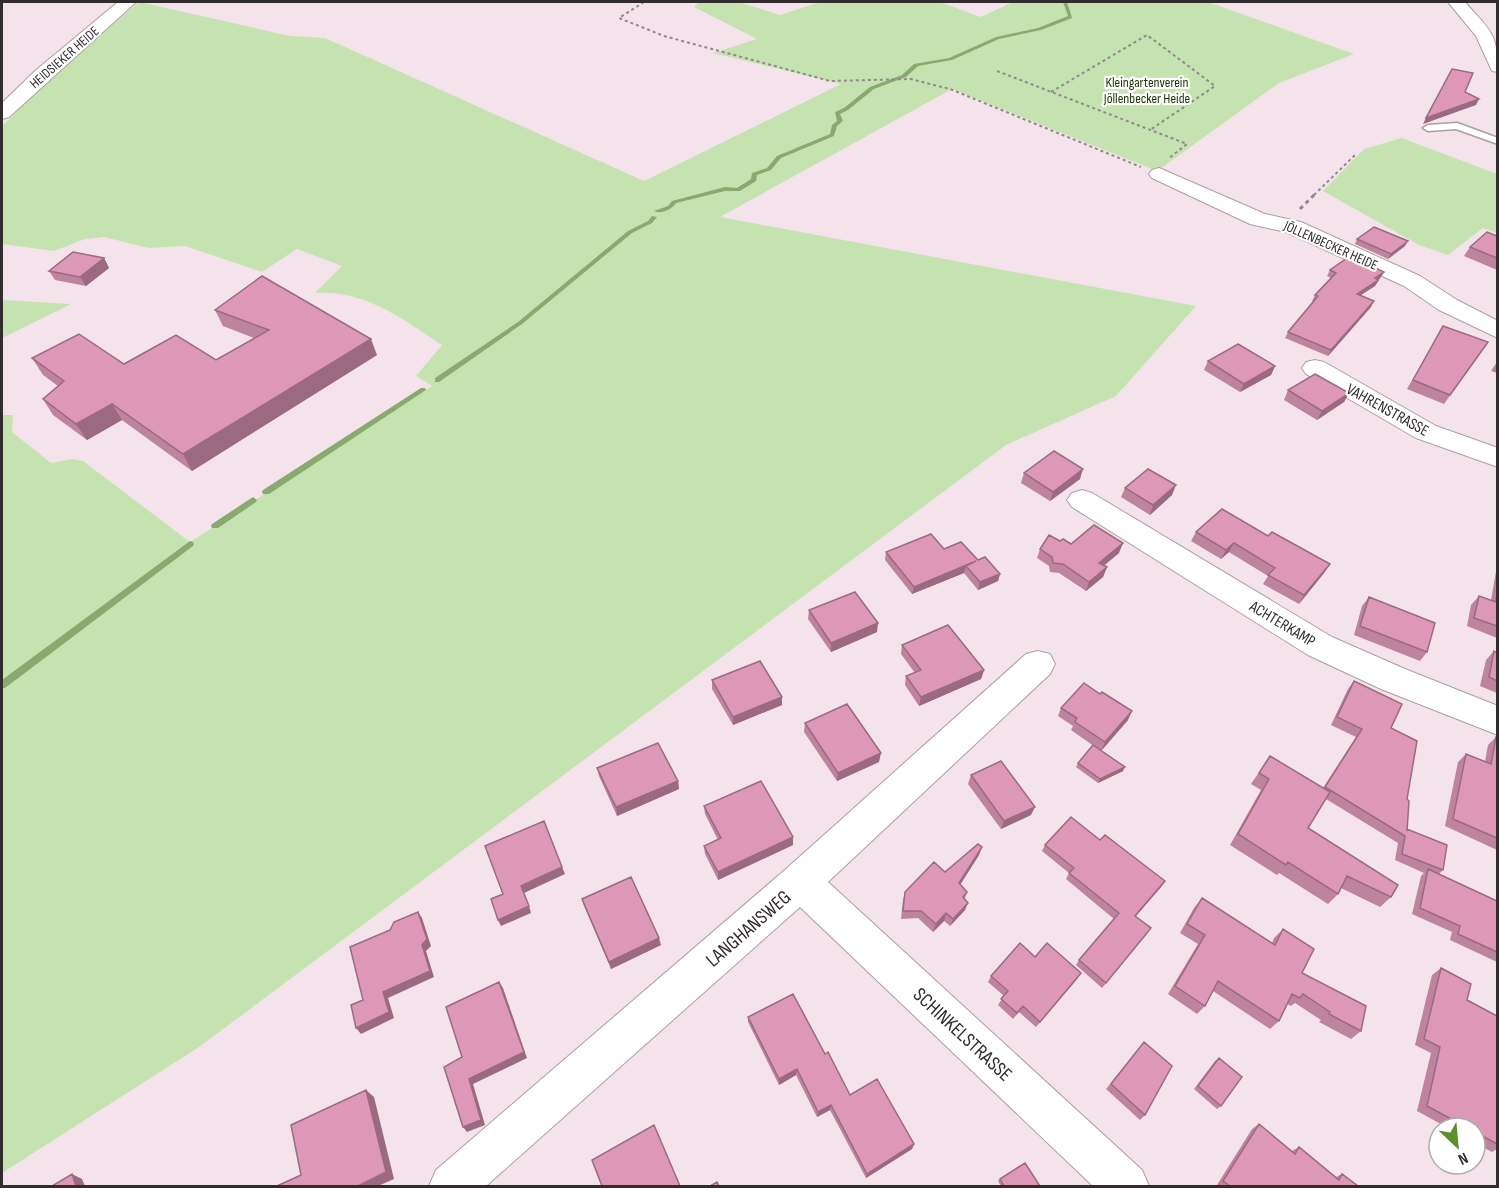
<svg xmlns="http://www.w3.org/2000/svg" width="1499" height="1188" viewBox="0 0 1499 1188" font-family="'Sofia Sans Condensed',sans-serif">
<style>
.green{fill:#c5e3b1}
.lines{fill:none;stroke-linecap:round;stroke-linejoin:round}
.stream{fill:#88aa6f;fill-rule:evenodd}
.service-casing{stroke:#ae9ea4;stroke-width:3}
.minor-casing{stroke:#ae9ea4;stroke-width:2}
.path-far1{stroke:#93878c;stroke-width:2;stroke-dasharray:3 3;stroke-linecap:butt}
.path{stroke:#93878c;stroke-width:3;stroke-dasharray:4 4;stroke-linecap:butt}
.service{fill:#fff;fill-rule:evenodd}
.minor{fill:#fff;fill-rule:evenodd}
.wall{fill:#be839d}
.shaded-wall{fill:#9b6a80}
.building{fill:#dd98b7;stroke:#9b6a80;stroke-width:1.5}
.labels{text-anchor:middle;stroke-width:4.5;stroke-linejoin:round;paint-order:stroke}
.far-street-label{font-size:14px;fill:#332c2f;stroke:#fff}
.far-park-label{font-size:14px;fill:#1c3206;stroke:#fff}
.street-label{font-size:16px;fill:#332c2f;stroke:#fff}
.near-street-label{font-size:20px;fill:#332c2f;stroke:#fff}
</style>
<rect width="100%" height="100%" fill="#f4e3ea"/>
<path class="green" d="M139,2L290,36L325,38L644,181L841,84L713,53L757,39L694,7L699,2H739L780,15L820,2H940L981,17L1013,2H1208L1354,54L1279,83L1157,171L952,89L720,217L1196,306L1116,396L1006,445L199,1047L2,1173V415H13L12,432L51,463L72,459L83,461L190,542L432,386L416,376L442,345C403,319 364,289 315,293L342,266L297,249L262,272L185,246L149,248L104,237L85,239L54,251L2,244V126L51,77Z
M1402,138L1497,174V233L1483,228L1448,255L1419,245L1323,191L1364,149Z
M2,300L71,304L2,338Z"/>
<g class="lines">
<path class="stream" d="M1063,2H1067L1072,18L1041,30L999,39L952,60L918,66L906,77L874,89L848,110L840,114L843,121L837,126L834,136L781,158L771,170L757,175L756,181L740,191H725L676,203C672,209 661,215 654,211L668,206L672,201L725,187L737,188L751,179L752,173L767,168L777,156L830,134L832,125L837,121L835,112L844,108L870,87L902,75L914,64L949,58L996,37L1038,28L1068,16Z
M652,216L657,217L652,223L632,233L522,324L439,382H435V378L518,322L628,231L648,221Z
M421,388H425L426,390L269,494H263L262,492L263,490Z
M253,497L257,500L256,502L218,528H212L211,526L212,524Z
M190,541L193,542L194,544L193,546L5,688H2V680Z"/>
<defs>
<path id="service" d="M1457,123L1498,138V144L1456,129L1428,131L1423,128L1428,125Z"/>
<path id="minor" d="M118,2H136L9,117L2,119V103L35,71Z
M1448,2H1465C1490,31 1498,32 1498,72L1492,71L1476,36Z
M1159,168L1265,214L1301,222L1420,276L1457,300L1498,321V338L1439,310L1404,286L1286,232L1250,224L1152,178L1149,174L1152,170Z
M1315,360L1324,362L1436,426L1498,448V467L1416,438L1306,374L1302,368L1306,362Z
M1082,490L1092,493L1332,637L1405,669L1498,706V735L1381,689L1308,655L1072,507L1067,500L1072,493Z
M1038,651L1050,654L1055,664L1050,674L828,882L1142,1170L1149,1186H1093L800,907L486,1186H429L436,1170L786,869L1026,654Z"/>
</defs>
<use href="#service" class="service-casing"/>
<use href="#minor" class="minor-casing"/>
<path class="path-far1" d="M644,2L619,18L664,36L830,81L911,79L950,89L1141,167
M997,71L1187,144L1168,159
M1051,92L1147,35L1215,86L1150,130
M1314,195L1355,155"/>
<path class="path" d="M1300,209L1316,193"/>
<use href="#service" class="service"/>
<use href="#minor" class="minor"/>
</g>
<path class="wall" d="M1497,236V270L1464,256L1470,247Z
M1357,239L1405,246L1388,259L1355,244Z
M104,258L109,268L86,286L55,280L49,271Z
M1330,270L1384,272L1375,286L1361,295L1371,307L1328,356L1285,338L1288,332L1314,302L1312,301L1315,295L1331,278L1327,276Z
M215,310L377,355L192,471L122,420L87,440L53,415L43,399L58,386L43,375L32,358L124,364L216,360L254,338L223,326Z
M1443,326L1482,351L1444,404L1407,389Z
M1208,361L1275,366L1271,375L1240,392L1204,370Z
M1497,362V373L1491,371Z
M1288,390L1349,393L1344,402L1317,420L1284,400Z
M1024,473L1080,479L1050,501L1021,483Z
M1125,488L1172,495L1150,515L1121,497Z
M1196,532L1268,536L1330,564L1324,573L1299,604L1263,584L1268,576L1229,552L1221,559L1191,541Z
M1060,541L1071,544L1119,553L1104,566L1107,567L1103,577L1086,591L1059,573L1050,572L1049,566L1037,558L1040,549Z
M944,549L978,560L1000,574L998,581L978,590L964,573L912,594L885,560L886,552Z
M1497,566V638L1467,626L1471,605L1479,596L1491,600Z
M1369,597L1427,652L1420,661L1354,635L1362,606Z
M809,610L877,632L831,652L808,619Z
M902,645L984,670L981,679L919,706L905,685L906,676L915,673L901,654Z
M1494,651L1497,653V693L1480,686L1486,660Z
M712,680L782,697V705L733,725L712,689Z
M1354,681L1391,728L1407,799V829L1443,870L1439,874L1497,901V962L1450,940L1452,932L1412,914L1421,876L1424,873L1395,860L1398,843L1326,799L1308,828L1391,897L1380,907L1341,888L1338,894L1328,904L1279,873L1277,875L1230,845L1261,790L1251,784L1270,756L1323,788L1356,737L1331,725L1348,689Z
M1061,708L1128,720L1101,751L1071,730L1073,726L1058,716Z
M805,723L879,762L837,781L804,732Z
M1496,737H1497V850L1445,826L1458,762L1466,754L1485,762L1488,745Z
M1078,763L1123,771L1098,783L1076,767Z
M597,768L678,781L679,789L617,816L599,776Z
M971,775L1031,815L1001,829L968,784Z
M704,806L793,845L718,880L705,854L704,846L718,840L705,814Z
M1100,840L1161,887L1136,916L1147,934L1102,988L1076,965L1079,960L1114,919L1066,879L1069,873L1042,851L1045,845Z
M979,855L960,885L967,892L965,898V910L950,926L944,921L933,932L918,918L901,919L903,900L905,892Z
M1202,898L1272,943L1274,938L1283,929L1302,973L1361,1031L1351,1039L1319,1022L1321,1020L1295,1003L1291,1006L1287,1004L1279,1021L1270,1029L1213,991L1205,1006L1197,1014L1168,994L1198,944L1180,933L1194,908Z
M582,899L661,945L611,969L584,906Z
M1035,957L1077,979L1036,1027L1019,1012L1013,1019L998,1005L1004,996L988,982L991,976Z
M1441,968L1467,1000L1497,1016V1149L1492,1152L1475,1143V1128H1448L1417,1111L1431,1053L1415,1045L1432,975Z
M748,1017L825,1054L850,1095L914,1144L912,1149L866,1178L830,1110L817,1117L796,1075L779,1085L748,1022Z
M1144,1042L1145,1115L1140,1120L1106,1089Z
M1219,1058L1221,1106L1217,1109L1194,1089L1215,1061Z
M1259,1124L1292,1151L1299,1147L1336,1177L1342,1174L1358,1186H1218L1217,1185L1252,1129Z
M1000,1179L1040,1186H1001L998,1181Z"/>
<path class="shaded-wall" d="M1479,99L1476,105L1423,124L1426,118Z
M1408,241L1405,246L1388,259L1391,254Z
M104,258L109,268L86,286L80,277Z
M1384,272L1375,286L1353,300L1357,294Z
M1374,301L1371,307L1328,356L1331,350Z
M371,339L377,355L192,471L183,454Z
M1275,366L1271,375L1240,392L1244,384Z
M1349,393L1344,402L1317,420L1322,411Z
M112,404L122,420L87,440L76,424Z
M1083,469L1080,479L1050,501L1053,492Z
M1176,485L1172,495L1150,515L1153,505Z
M1123,543L1119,553L1095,572L1099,563Z
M1234,543L1229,552L1221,559L1226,550Z
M976,561L966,566L964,573L912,594L914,587Z
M1330,564L1324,573L1299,604L1304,595Z
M1107,567L1103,577L1086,591L1089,582Z
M1000,574L998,581L978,590L980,582Z
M878,623L877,632L831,652V643Z
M984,670L981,679L919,706L921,697Z
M782,697V705L733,725V717Z
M1132,711L1128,720L1101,751L1105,742Z
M881,753L879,762L837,781L838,773Z
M1125,767L1123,771L1098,783L1100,779Z
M678,781L679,789L617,816L616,807Z
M1035,807L1031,815L1001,829L1004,821Z
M793,837V845L718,880V872Z
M982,847L979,855L956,891L959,883Z
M562,867L565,874L524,893L521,886Z
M1165,881L1161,887L1131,921L1135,916Z
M968,903L965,910L950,926L953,919Z
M529,906L531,913L501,926L498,920Z
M418,912L422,918L431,946L426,951L434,977L388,998L394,1018L361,1034L356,1028L383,992L422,945Z
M946,913L944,921L933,932L936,924Z
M659,938L661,945L611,969L609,962Z
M1081,973L1077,979L1036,1027L1040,1022Z
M499,982L503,988L527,1058L473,1084L485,1125L467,1132L463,1127L469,1079Z
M797,1069L796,1075L779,1085V1079Z
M366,1090L374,1097L394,1179L378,1186H358Z
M831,1105L830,1110L817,1117L818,1112Z
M914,1144L912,1149L866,1178L867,1174Z
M72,1174L82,1179L85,1186H76Z"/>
<path class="building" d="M1452,69L1473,73L1465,92L1479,99L1426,118Z
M1374,227L1408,241L1391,254L1357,239Z
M1487,232L1497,236V258L1470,247Z
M73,252L104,258L80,277L49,271Z
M1350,256L1384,272L1375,278L1378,280L1357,294L1374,301L1331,350L1288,332L1318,296L1315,295L1336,273L1330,270Z
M262,276L371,339L183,454L112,404L76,424L43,399L64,381L32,358L79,334L124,364L176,335L216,360L269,330L215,310Z
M1443,326L1488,342L1450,395L1413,380Z
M1238,344L1275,366L1244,384L1208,361Z
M1315,374L1349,393L1322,411L1288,390Z
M1054,451L1083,469L1053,492L1024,473Z
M1148,469L1176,485L1153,505L1125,488Z
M1222,509L1268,536L1272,532L1330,564L1304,595L1268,575L1275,568L1234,543L1226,550L1196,532Z
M1094,525L1123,543L1099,563L1107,567L1089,582L1063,564L1053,563L1052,557L1040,549L1049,535L1060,541L1063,539L1071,544Z
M931,534L944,549L961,542L978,560L985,557L1000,574L980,582L966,566L976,561L914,587L886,552Z
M855,592L878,623L831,643L809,610Z
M1497,594V626L1474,618L1479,596L1496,602Z
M1369,597L1435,623L1427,652L1360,626Z
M948,625L984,670L921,697L906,676L921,670L902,645Z
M1494,651L1497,653V681L1489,677Z
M760,661L782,697L733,717L712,680Z
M1354,681L1402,704L1391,728L1417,741L1407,799L1409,801L1407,831V829L1447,845L1443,870L1402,854L1405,836L1325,787L1362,729L1337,717Z
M1084,683L1100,694L1102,692L1132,711L1105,742L1075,722L1077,718L1061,708Z
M847,704L881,753L838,773L805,723Z
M1496,737H1497V838L1453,819L1466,754L1491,764Z
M658,743L678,781L616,807L597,768Z
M1093,745L1125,767L1100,779L1078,763Z
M1270,756L1330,792L1308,828L1398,885L1391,897L1347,876L1338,894L1288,862L1286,865L1238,834L1269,779L1259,773Z
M1001,761L1035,807L1004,821L971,775Z
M761,781L793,837L718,872L704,846L721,838L704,806Z
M1071,817L1100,840L1105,835L1165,881L1135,916L1151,928L1106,983L1079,960L1119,913L1069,873L1074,868L1045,845Z
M544,821L562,867L521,886L529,906L498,920L491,899L503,894L485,846Z
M978,844L982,847L959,883L967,892L963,897L968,903L953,919L946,913L936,924L921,911H903L905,892L934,862L945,872Z
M1428,869L1497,901V952L1458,934L1460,926L1420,908Z
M631,877L659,938L609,962L582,899Z
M1202,898L1275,945L1283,929L1314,949L1302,973L1366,1006L1361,1031L1329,1014L1330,1012L1303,994L1300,998L1292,994L1279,1021L1218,981L1205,1006L1175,986L1205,935L1187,924Z
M418,912L427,939L422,945L430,971L383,992L389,1012L356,1028L351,1005L363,1000L350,947L390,930L394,922Z
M1020,943L1035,957L1047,943L1081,973L1040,1022L1023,1006L1017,1013L1001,999L1008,991L991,976Z
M1441,968L1471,984L1467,1000L1497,1016V1144L1475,1132V1128H1468L1427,1106L1440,1047L1424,1039Z
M499,982L524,1052L469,1079L481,1120L463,1127L444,1067L462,1057L446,1007Z
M793,994L825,1054L828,1052L850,1095L877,1079L914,1144L867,1174L831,1105L818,1112L797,1069L779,1079L748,1017Z
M1144,1042L1172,1066L1145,1115L1111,1084Z
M1219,1058L1242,1077L1221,1106L1198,1086Z
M366,1090L386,1172L358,1186H277L301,1175L291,1125Z
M1259,1124L1295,1154L1299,1147L1339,1180L1342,1174L1358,1186H1230L1223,1181Z
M654,1125L680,1186H602L592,1160Z
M1025,1163L1040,1186H1004L1000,1179Z
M72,1174L76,1186H52Z
M717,1182L719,1186H710Z"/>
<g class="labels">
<g class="far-street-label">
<text transform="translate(64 57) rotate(-41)" y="5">HEIDSIEKER HEIDE</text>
<text transform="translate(1331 245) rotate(24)" y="5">JÖLLENBECKER HEIDE</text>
</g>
<g class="far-park-label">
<text x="1147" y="87">Kleingartenverein<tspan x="1147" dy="16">Jöllenbecker Heide</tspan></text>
</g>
<g class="street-label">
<text transform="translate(1388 409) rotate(29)" y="6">VAHRENSTRASSE</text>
<text transform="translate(1283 623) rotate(31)" y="6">ACHTERKAMP</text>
</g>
<g class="near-street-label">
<text transform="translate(748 928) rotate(-41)" y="7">LANGHANSWEG</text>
<text transform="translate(963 1034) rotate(43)" y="7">SCHINKELSTRASSE</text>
</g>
</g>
<rect width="1499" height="1188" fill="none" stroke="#332c2f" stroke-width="6"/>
<g transform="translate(1457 1146) rotate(154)"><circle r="28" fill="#ffffff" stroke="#adabac" stroke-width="1.5"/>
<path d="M0-4.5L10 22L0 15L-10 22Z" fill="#5c9029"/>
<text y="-9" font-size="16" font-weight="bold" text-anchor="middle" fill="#332c2f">N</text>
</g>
</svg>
